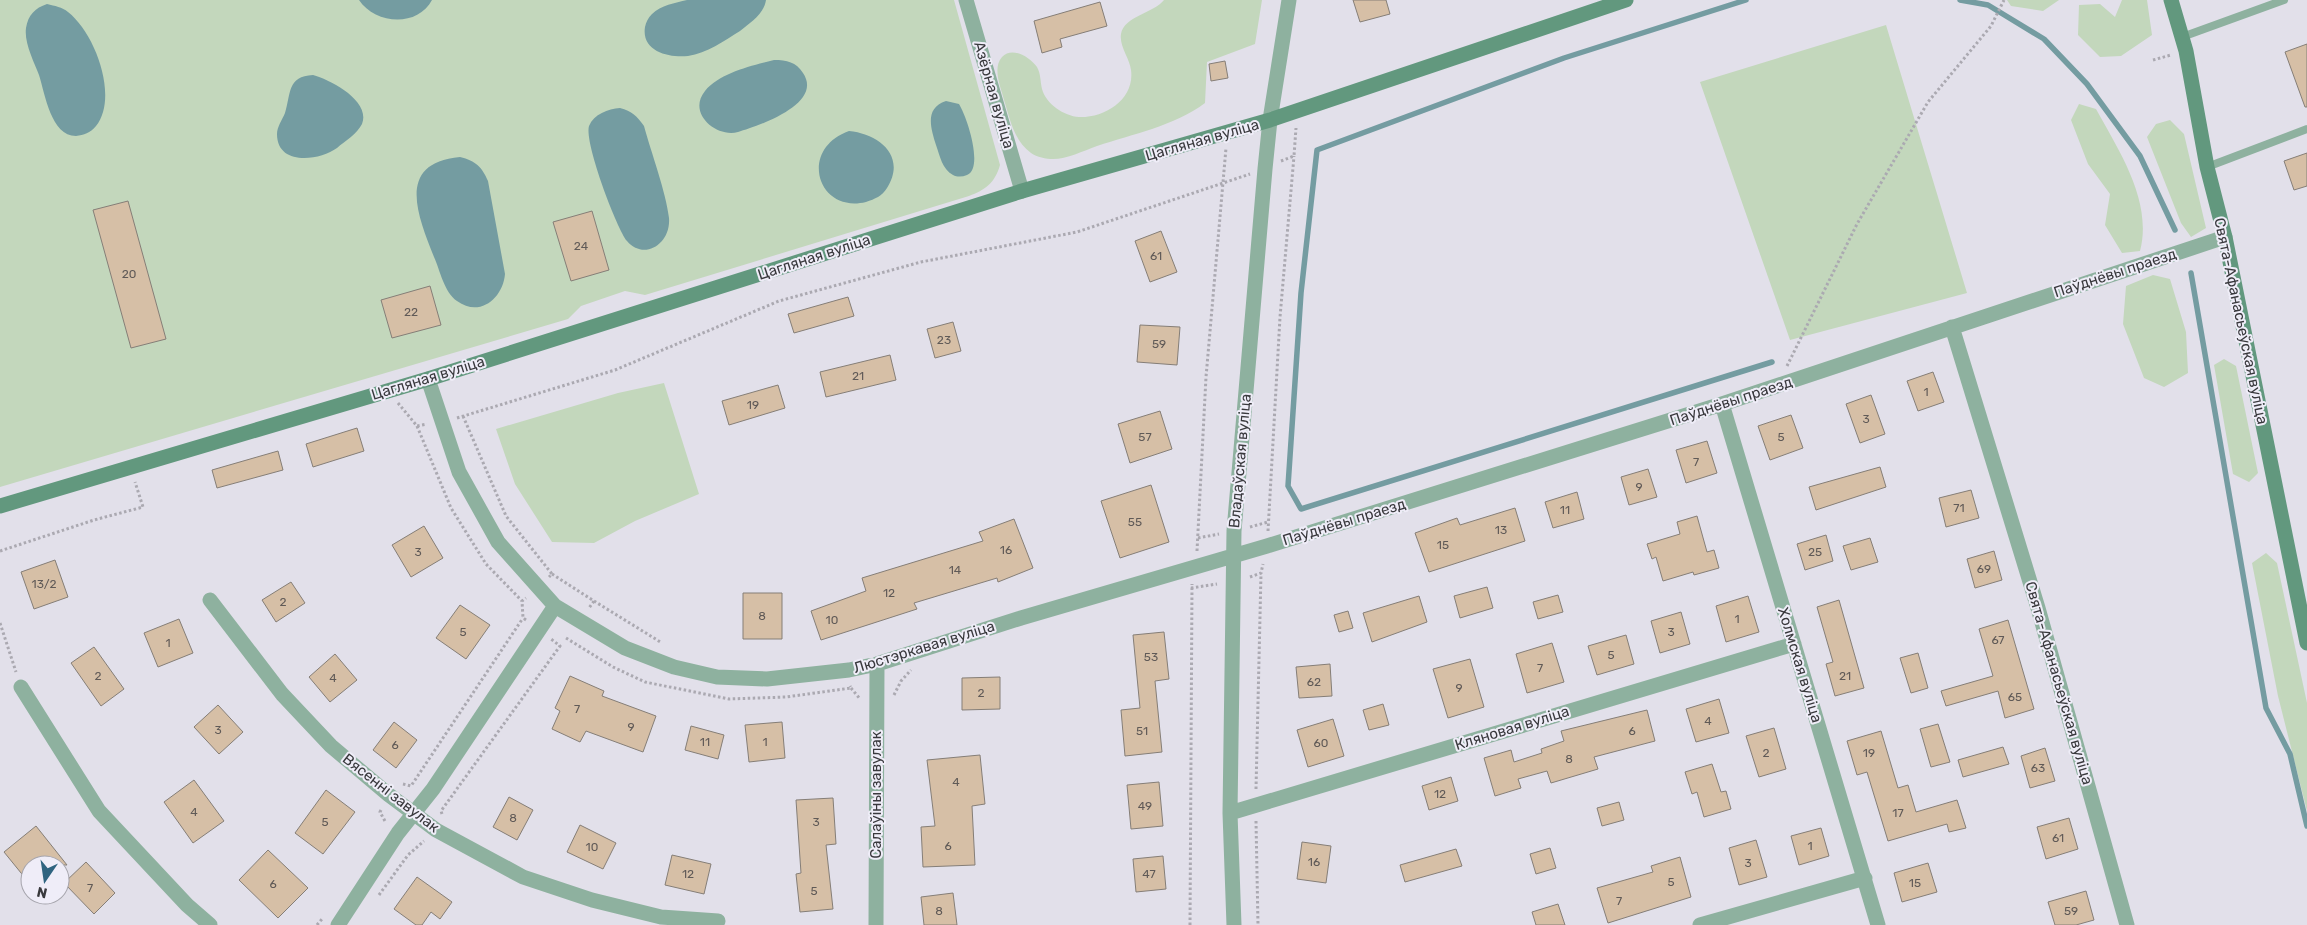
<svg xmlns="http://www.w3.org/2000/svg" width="2307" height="925" viewBox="0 0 2307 925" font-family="Rubik,sans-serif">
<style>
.green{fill:#c3d7bc}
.water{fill:#749ca1}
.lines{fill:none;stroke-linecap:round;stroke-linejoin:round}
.stream{stroke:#749ca1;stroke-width:5.5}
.building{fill:#d6bfa6;stroke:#857e77}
.path{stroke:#aba9b1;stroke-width:3;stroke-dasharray:2.5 2.5;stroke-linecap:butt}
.lane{stroke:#8eb19f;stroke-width:8}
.street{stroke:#8eb19f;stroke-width:15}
.secondary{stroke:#62987e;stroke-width:15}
.labels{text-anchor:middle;stroke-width:4;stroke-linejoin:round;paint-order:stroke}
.number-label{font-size:12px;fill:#605a57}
.street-label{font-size:15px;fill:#39393d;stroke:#efedf8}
</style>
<rect width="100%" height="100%" fill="#e2e0ea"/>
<path class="green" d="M0,0H954L1000,165C995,183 985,190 969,196L645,295L625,291L581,306L568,319L0,487Z
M1164,0H1262L1255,44L1207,62L1205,103C1174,126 1133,134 1097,146C1083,151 1067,159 1053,159C1046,159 1037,157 1031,153C1014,141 1010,119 1004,100C1001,88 992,68 1002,57C1012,46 1030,57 1037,67C1041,74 1040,81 1042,89C1046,104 1064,116 1079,117C1105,118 1135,99 1131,70C1130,59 1119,46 1121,34C1124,16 1154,13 1164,0Z
M2007,0H2059L2043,11L2011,6Z
M2122,0H2147L2152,35L2121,56L2100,57L2078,35L2079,5L2100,4L2115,17Z
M1886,25L1967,293L1790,340L1700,82Z
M2079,104L2096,109C2119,151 2153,201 2140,251L2122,253L2105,225L2110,194L2088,164L2071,120Z
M2170,120L2184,134L2206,228L2191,237L2181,223L2147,137L2156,124Z
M2153,275L2170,279L2186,332L2188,373L2164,387L2144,378L2123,324L2126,286Z
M2224,359L2236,366L2258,473L2249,482L2233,474L2214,365Z
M664,383L699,494L635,521L594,543L552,542L515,484L496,429L618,393Z
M2266,553L2277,563L2307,703V811L2278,696L2252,563Z"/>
<path class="water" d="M359,0H432C417,28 375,24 359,0Z
M687,0H766C764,14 750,23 740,31C724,41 707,53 688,56C670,58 641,52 645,27C646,22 648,18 652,14C661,5 675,3 687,0Z
M47,4C55,6 62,7 68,12C95,33 119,97 96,126C90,133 84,135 76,136C51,136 45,94 39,75C34,62 24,43 26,28C28,15 35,8 47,4Z
M774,60C787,60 796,62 803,73C824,104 758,126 738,132C716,138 687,113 705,91C720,73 751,66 774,60Z
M313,75C331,80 371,101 362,124C357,134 345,141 337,148C319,161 277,166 277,134C277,127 282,120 285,113C291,94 287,76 313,75Z
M946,101L959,104C967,117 984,168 967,175C962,177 957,177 953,175C942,169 940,156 936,145C931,129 924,108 946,101Z
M620,108C632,111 637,116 644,126C651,152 666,192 669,218C671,244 644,261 627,241C616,227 584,142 589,126C594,114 608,109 620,108Z
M849,131C879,134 907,156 887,188C882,196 875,199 866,202C817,214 798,149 849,131Z
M460,157C476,161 482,167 488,181L505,274C503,298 480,318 457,301C444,292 440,270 434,257C418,216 395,163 460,157Z"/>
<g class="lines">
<path class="stream" d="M1746,0L1564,58L1317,150L1301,293L1288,486L1301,509L1772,362
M1960,0L1988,5L2044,39L2087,84L2140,156L2175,230
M2191,273L2266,708L2290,754L2307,826"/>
</g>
<path class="building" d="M1353,0H1386L1390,14L1360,22Z
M1100,2L1107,26L1060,39L1062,47L1042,53L1034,21Z
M2307,44V107H2305L2285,52Z
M1225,61L1228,78L1211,81L1209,64Z
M2307,153V186L2294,190L2284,161Z
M128,201L166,339L131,348L93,210Z
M592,211L609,270L571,281L553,222Z
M1161,231L1177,272L1150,282L1135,241Z
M430,286L441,325L392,338L381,300Z
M848,297L854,316L794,333L788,314Z
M953,322L961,351L935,358L927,329Z
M1140,325L1180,327L1177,365L1137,362Z
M890,355L896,380L826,397L820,372Z
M1933,372L1944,402L1918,411L1907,381Z
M778,385L785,408L729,425L722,401Z
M1871,395L1885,434L1860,443L1846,404Z
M1160,411L1172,449L1130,463L1118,424Z
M1791,415L1803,448L1770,460L1758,426Z
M357,428L364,451L313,467L306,444Z
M1707,441L1717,473L1686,483L1676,450Z
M278,451L283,470L217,488L212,470Z
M1880,467L1886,487L1816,510L1809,487Z
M1648,469L1657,497L1629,505L1621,477Z
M1151,485L1169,542L1120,558L1101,501Z
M1971,490L1979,518L1946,527L1939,498Z
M1577,492L1584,519L1553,528L1545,502Z
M1515,508L1525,541L1429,572L1415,533L1457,518L1460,525Z
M1697,516L1707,552L1714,550L1719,568L1694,575L1693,572L1663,581L1656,557L1652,559L1647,544L1680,534L1677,522Z
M1014,519L1033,568L998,582L997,578L914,603L917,609L821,640L811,611L866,591L862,578L983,541L979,532Z
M424,526L443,558L411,577L392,545Z
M1826,535L1833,561L1805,570L1797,544Z
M1870,538L1878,562L1851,570L1843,546Z
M1994,551L2002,580L1975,588L1967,559Z
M55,560L68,597L34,609L21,572Z
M291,582L305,603L276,622L262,600Z
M1487,587L1493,608L1460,618L1454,596Z
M743,593H782V639H743Z
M1558,595L1563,612L1538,619L1533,602Z
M1419,596L1427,622L1372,642L1363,613Z
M1748,596L1759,632L1726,642L1716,606Z
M1839,600L1864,688L1835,696L1826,664L1833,662L1817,607Z
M460,605L490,625L466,659L436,638Z
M1348,611L1353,628L1339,632L1334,615Z
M1681,612L1690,644L1660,653L1651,621Z
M179,619L193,653L158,667L144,633Z
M2008,620L2034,709L2005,718L1998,691L1946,706L1941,691L1993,676L1979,629Z
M1164,632L1169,679L1155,681L1162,752L1125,756L1121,710L1140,708L1133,635Z
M1626,635L1634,664L1597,675L1588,646Z
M1552,643L1564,682L1527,693L1516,654Z
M94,647L124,689L101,706L71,663Z
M1918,653L1928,688L1911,693L1900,658Z
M335,654L357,680L330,702L309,677Z
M1470,659L1484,707L1448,718L1433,669Z
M1330,664L1332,696L1299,698L1296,667Z
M570,676L604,691L602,696L656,716L643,752L586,731L580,742L552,729L560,711L555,708Z
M1000,677V709L962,710V678Z
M1719,699L1729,733L1696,742L1686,709Z
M1383,704L1389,725L1369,730L1363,710Z
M218,705L243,732L219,754L194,727Z
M1647,710L1655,741L1594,757L1598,769L1551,783L1547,771L1518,779L1521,788L1495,796L1484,758L1511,750L1514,762L1542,753L1541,749L1564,741L1561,731Z
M1333,719L1344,756L1308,767L1297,730Z
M394,722L417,740L396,768L373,750Z
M782,722L785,758L749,762L745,725Z
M1938,724L1950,762L1931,767L1920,729Z
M691,726L724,735L718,759L685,750Z
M1774,728L1786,769L1759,777L1746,736Z
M1881,731L1898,788L1908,785L1916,812L1957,800L1966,828L1949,832L1947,824L1888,841L1867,772L1857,775L1847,741Z
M2003,747L2009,764L1963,777L1958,760Z
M2045,748L2055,781L2030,788L2021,756Z
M980,755L985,804L972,806L975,865L923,867L921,827L935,826L927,760Z
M1712,764L1721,792L1726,791L1731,809L1704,817L1697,792L1692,794L1685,772Z
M1451,777L1458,801L1429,810L1422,786Z
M194,780L224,821L193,843L164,802Z
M1159,782L1163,826L1131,829L1127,785Z
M326,790L355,812L323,854L295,833Z
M509,797L533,810L517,840L493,827Z
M833,798L836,844L826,845L833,909L800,912L796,874L801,873L796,800Z
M1619,802L1624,820L1602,826L1597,808Z
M2069,818L2078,849L2046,859L2037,827Z
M580,825L616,843L603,869L567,852Z
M36,826L67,865H30V884L4,852Z
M1821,828L1829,856L1799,865L1791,836Z
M1756,840L1767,877L1739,885L1729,848Z
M1302,842L1331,846L1326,883L1297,879Z
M1550,848L1556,868L1536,874L1530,854Z
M1456,849L1462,866L1405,882L1400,865Z
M268,850L308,888L278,918L239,880Z
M672,855L711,864L704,894L665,885Z
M1163,856L1166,889L1136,892L1133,859Z
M1680,857L1691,897L1608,923L1597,888L1653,872L1651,866Z
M86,862L115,893L94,914L64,883Z
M1928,863L1937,892L1902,902L1894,873Z
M417,877L452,902L440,919L431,912L422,925H416L394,909Z
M2086,891L2094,920L2076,925H2055L2048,902Z
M953,893L957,925H924L921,897Z
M1558,904L1565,925H1536L1532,912Z"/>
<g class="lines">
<path class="path" d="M2153,60L2171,55
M1281,161L1294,156L1296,128
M1787,366L1857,224L1928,102L1991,26L2004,0
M398,403L417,426L427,424
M463,416L506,516L552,574L549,577
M457,418L615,370L779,301L921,262L1077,232L1250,174
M417,426L451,508L486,564L522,601
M1250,527L1268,522
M1268,531L1280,317L1294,156
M1198,538L1219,534
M0,551L94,520L143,507L135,482
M1197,551L1206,377L1226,148
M552,574L594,601L589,608
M1250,577L1261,573L1263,564
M1191,588L1217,584
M594,601L662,643
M526,620L523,618L522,601L526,598
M0,623L16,672
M566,638L613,667L645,682L729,699L786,697L851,688L850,686
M851,688L860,699
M894,695L901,681L911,670
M403,784L411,786L523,618
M1256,789L1261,573
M381,810L380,812L386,823
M442,814L441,811L560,646L551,639
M1256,821L1258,925
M379,895L408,855L424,841
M317,925L322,919
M1190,925L1192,584"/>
<path class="lane" d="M2182,37L2284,0
M2207,167L2307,129"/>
<path class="street" d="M966,0L1022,191
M1952,327L2038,608L2127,925
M428,379L459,472L498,542L555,606L625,648L674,667L717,677L767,679L849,670L877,664L1021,618L1267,546L1722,404L2225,237
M1722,404L1878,925
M210,600L282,694L331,746L389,795L436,830L523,877L592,900L661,917L718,921
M21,687L99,811L187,905L210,925
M1230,813L1794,644
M338,925L398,833L433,789L555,606
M876,925L877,664
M1234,925L1230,813L1234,531L1265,169L1270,120L1289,0
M1700,925L1865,878"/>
<path class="secondary" d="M2171,0L2186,51L2207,167L2225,237L2307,643
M0,506L428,379L1022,191L1270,120L1626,0"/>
</g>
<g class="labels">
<g class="number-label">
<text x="581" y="250">24</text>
<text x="1156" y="260">61</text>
<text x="129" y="278">20</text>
<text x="411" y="316">22</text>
<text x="944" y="344">23</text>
<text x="1159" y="348">59</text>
<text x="858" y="380">21</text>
<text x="1926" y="396">1</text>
<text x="753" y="409">19</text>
<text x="1866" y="423">3</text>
<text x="1145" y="441">57</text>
<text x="1781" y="441">5</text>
<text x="1696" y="466">7</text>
<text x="1639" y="491">9</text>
<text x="1959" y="512">71</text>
<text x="1565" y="514">11</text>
<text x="1135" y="526">55</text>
<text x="1501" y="534">13</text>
<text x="1443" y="549">15</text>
<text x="1006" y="554">16</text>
<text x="418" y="556">3</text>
<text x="1815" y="556">25</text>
<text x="1984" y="573">69</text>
<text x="955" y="574">14</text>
<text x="44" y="588">13/2</text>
<text x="889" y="597">12</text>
<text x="283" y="606">2</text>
<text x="762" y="620">8</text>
<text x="1737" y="623">1</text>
<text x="832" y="624">10</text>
<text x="463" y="636">5</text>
<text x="1671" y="636">3</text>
<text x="1998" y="644">67</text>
<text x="168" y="647">1</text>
<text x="1611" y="659">5</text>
<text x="1151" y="661">53</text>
<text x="1540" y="672">7</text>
<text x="98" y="680">2</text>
<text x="1845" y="680">21</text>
<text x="333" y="682">4</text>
<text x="1314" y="686">62</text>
<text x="1459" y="692">9</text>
<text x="981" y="697">2</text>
<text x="2015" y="701">65</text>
<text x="577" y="713">7</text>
<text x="1708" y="725">4</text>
<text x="631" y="731">9</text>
<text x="218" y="734">3</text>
<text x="1142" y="735">51</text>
<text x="1632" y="735">6</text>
<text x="705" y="746">11</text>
<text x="765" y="746">1</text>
<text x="1321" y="747">60</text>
<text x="395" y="749">6</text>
<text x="1766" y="757">2</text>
<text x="1869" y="757">19</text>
<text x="1569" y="763">8</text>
<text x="2038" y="772">63</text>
<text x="956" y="786">4</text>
<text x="1440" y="798">12</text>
<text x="1145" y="810">49</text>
<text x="194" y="816">4</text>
<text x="1898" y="817">17</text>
<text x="513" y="822">8</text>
<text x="325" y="826">5</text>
<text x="816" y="826">3</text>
<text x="2058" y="842">61</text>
<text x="948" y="850">6</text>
<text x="1810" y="850">1</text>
<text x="592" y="851">10</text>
<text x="1314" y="866">16</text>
<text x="1748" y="867">3</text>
<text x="688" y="878">12</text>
<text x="1149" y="878">47</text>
<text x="1671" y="886">5</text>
<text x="1915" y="887">15</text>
<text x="273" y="888">6</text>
<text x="90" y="892">7</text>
<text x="814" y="895">5</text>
<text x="1619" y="905">7</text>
<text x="939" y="915">8</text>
<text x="2071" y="915">59</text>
</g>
<g class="street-label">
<text transform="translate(994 95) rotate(74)" y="5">Азёрная вуліца</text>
<text transform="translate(1202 140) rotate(-16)" y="5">Цагляная вуліца</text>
<text transform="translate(814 257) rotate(-18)" y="5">Цагляная вуліца</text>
<text transform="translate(2115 273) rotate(-18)" y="5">Паўднёвы праезд</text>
<text transform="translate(2241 321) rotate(78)" y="5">Свята-Афанасьеўская вуліца</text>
<text transform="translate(428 378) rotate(-17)" y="5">Цагляная вуліца</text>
<text transform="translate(1731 401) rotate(-18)" y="5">Паўднёвы праезд</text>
<text transform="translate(1240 461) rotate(-85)" y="5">Владаўская вуліца</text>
<text transform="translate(1344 522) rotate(-17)" y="5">Паўднёвы праезд</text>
<text transform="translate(924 647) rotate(-17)" y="5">Люстэркавая вуліца</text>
<text transform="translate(1800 665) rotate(73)" y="5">Холмская вуліца</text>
<text transform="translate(2059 683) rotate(74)" y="5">Свята-Афанасьеўская вуліца</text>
<text transform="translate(1512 728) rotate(-17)" y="5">Кляновая вуліца</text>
<text transform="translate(391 793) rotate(38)" y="5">Вясенні завулак</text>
<text transform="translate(876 795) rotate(-90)" y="5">Салаўіны завулак</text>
</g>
</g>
<g transform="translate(45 880) rotate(193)"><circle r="24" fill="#efedf8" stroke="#a6a5ad"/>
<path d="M0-4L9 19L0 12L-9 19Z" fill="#2f6480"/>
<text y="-8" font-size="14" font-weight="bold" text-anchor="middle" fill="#39393d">N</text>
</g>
</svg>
